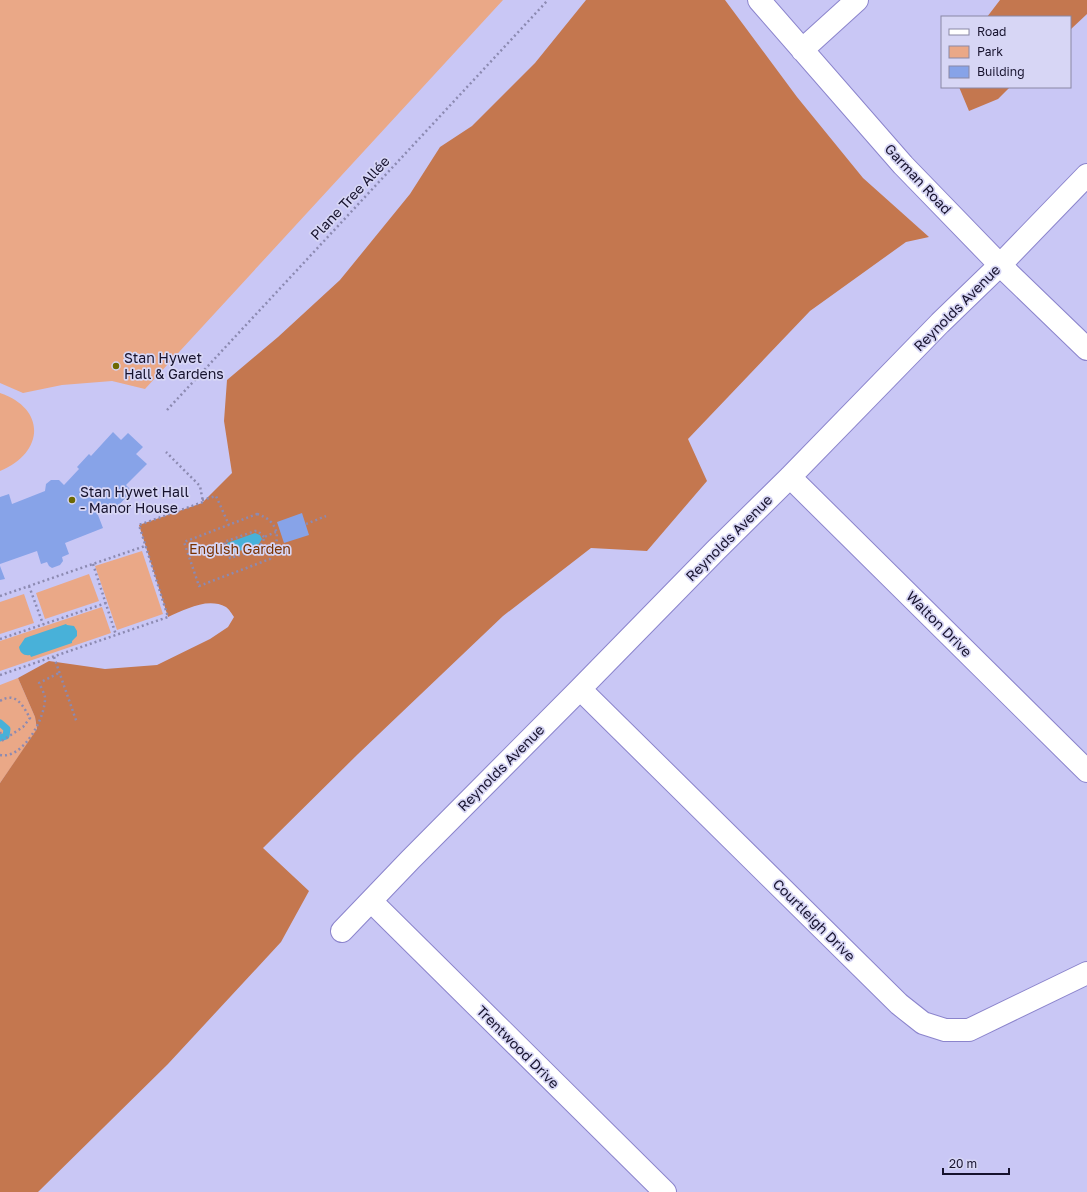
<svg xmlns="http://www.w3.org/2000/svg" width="1087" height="1192" viewBox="0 0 1087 1192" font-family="'Golos Text',sans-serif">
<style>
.green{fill:#eaa887}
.forest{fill:#c4774f}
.water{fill:#48b1d9}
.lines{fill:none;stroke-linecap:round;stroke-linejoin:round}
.stream{stroke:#48b1d9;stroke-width:7}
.building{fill:#87a3e8}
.minor-casing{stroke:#8b84cc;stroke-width:24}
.path{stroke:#8c8ab1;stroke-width:2.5;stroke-dasharray:2 3;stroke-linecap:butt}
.minor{stroke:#fff;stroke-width:22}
.poi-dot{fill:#6d6902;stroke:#d7d6f5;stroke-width:1.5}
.labels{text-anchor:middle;stroke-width:3.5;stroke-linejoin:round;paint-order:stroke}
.street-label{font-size:14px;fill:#16122d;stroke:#d7d6f5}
.poi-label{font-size:14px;fill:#16122d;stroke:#d7d6f5;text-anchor:start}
.park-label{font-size:14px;fill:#793100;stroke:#d7d6f5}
</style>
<rect width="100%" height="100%" fill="#c9c7f5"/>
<path class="green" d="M0,0H503L145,389L112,381L62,385L23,393L0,383Z
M0,393C47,409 44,453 0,471Z
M142,551L163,614L117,630L95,566Z
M89,574L99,601L45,619L36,593Z
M24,594L34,623L0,634V602Z
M102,607L111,633L0,671V641Z
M18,678L35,717L37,730L0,783V685Z"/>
<path class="forest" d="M586,0H725L797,97L863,178L929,237L906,242L810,311L688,439L707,481L647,551L591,548L503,616L358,754L263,848L309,891L281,942L168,1064L38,1192H0V783L37,729L35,717L18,678L49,661L105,669L157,665L210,639L228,627L234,617C232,614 229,609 226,607C207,597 185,610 168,617L139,525L202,503L232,473L224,421L227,380L278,337L340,280L410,194L440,147L472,126L535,63Z
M1000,0H1087V14L1070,30V17H987Z
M959,87H1010L998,99L969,111Z"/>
<path class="water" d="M255,533L260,535L262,539L259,544L231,554L227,543Z
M66,624L67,625L74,626L77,631V636L72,641V643L31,657L30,655C24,656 20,653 19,647L25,638Z"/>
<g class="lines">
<path class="stream" d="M0,723L7,729L6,736L0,738"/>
</g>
<path class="building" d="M113,432L121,440L128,433L143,447L136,454L147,464L126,485L132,491L115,509L110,503L98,515L103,528L65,543L69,554L62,557L63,561L60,565L52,568L49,566L47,562L41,564L37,551L0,564V497L9,494L12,504L45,491L46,484L51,480H59L64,485L79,469L77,467L89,454L91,456Z
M302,513L309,535L284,543L277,522Z
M0,566L5,579L0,580Z"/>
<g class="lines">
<defs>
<path id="minor" d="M759,0L903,165L1000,265L1087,349
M802,50L857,0
M790,477L1087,771
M580,689L899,1004L923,1023L945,1030H969L1087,973
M371,901L665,1192
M342,931L410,860L580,689L716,550L790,477L940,323L1000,265L1087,175"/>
</defs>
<use href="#minor" class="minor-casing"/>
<path class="path" d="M167,410L548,0
M202,500L216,496L229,525
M257,514C280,521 281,540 270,559L199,586L184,542Z
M306,524L326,516
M264,537L258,531H255L224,542L230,558C242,554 263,551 264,537L276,532
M93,564L116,635
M29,586L43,624
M0,596L145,546
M0,639L106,603
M54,657L77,723
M0,675L168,617L139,525L203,502L200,486L166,452
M0,701C16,691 23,706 30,718L23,727L0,742
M0,732L1,734
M0,755C23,760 46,717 45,697C44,693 41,687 39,683L59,673"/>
<use href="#minor" class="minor"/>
</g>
<g class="poi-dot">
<circle cx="116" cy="366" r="4"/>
<circle cx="72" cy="500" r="4"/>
</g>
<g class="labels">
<g class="street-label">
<text transform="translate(918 179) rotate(47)" y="5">Garman Road</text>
<text transform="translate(350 198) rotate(-47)" y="5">Plane Tree Allée</text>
<text transform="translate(957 308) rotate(-45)" y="5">Reynolds Avenue</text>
<text transform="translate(729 538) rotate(-45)" y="5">Reynolds Avenue</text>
<text transform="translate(939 624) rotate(45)" y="5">Walton Drive</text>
<text transform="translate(501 768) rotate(-45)" y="5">Reynolds Avenue</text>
<text transform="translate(814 920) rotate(45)" y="5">Courtleigh Drive</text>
<text transform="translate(518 1047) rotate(45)" y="5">Trentwood Drive</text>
</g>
<g class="poi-label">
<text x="124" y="363">Stan Hywet<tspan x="124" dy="16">Hall &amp; Gardens</tspan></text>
<text x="80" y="497">Stan Hywet Hall<tspan x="80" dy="16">- Manor House</tspan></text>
</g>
<g class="park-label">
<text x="240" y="554">English Garden</text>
</g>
</g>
<rect x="941" y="16" width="130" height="72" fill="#d7d6f5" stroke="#8a88a5"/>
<rect x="949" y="29" width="20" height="6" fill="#ffffff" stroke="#8a88a5"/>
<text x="977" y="36" font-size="12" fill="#16122d">Road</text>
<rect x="949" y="46" width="20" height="12" fill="#eaa887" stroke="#8a88a5"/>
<text x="977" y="56" font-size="12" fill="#16122d">Park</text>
<rect x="949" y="66" width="20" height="12" fill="#87a3e8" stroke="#8a88a5"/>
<text x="977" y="76" font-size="12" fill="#16122d">Building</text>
<path d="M943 1168v6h66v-6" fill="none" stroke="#16122d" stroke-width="2"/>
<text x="949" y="1168" font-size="12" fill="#16122d" stroke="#d7d6f5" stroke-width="3" paint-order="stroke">20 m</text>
</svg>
